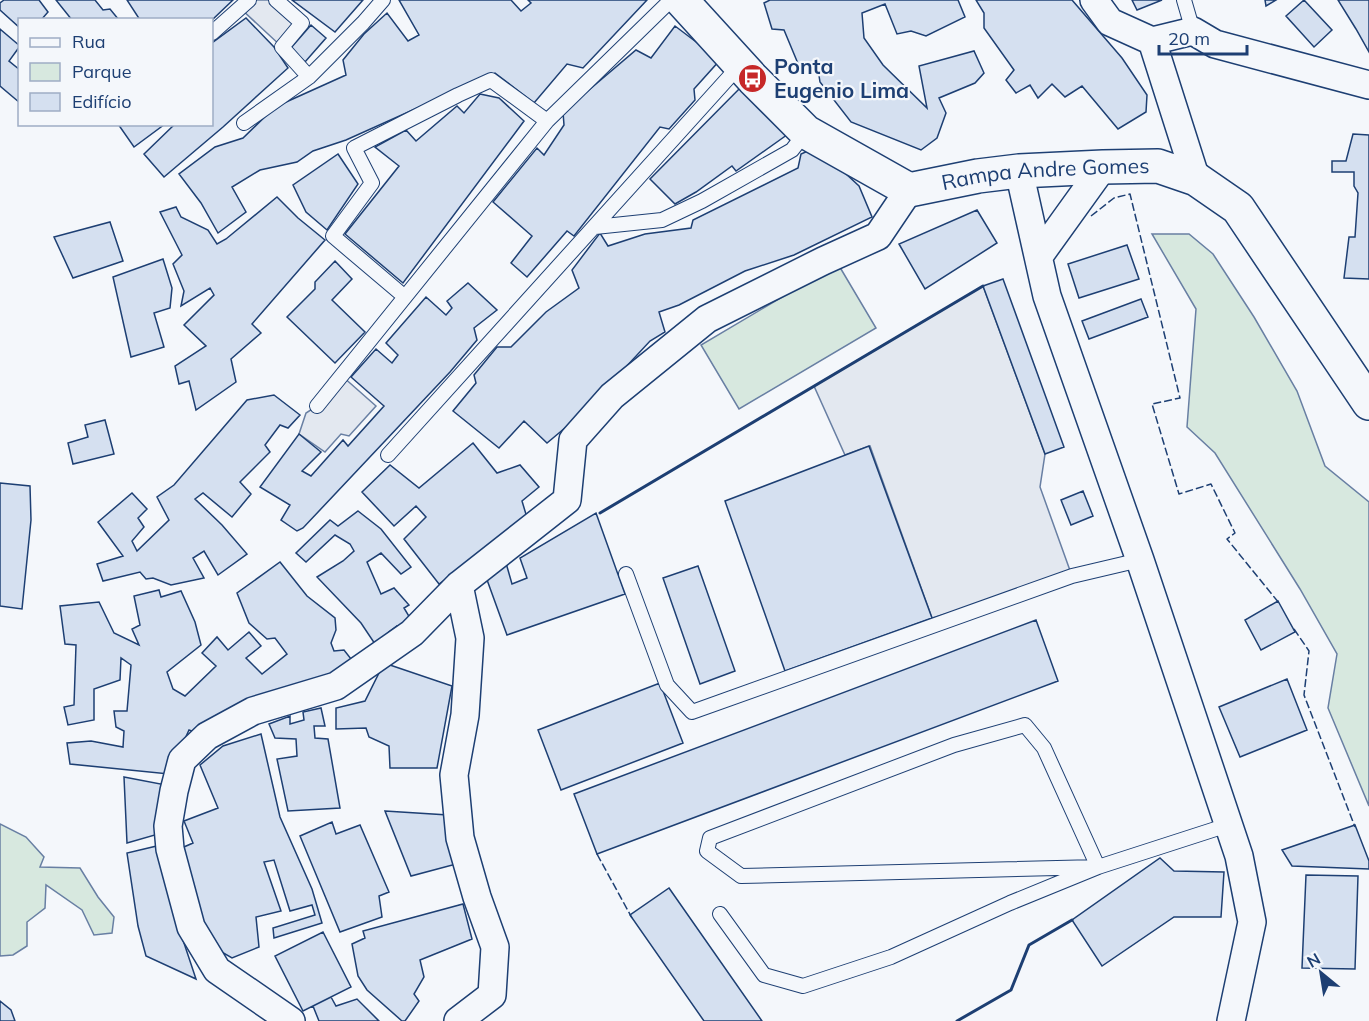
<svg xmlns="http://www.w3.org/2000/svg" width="1369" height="1021" viewBox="0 0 1369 1021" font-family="Mulish,sans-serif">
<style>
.green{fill:#d7e8df;stroke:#687fa3;stroke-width:1.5}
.parking{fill:#e3e8f0;stroke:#687fa3;stroke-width:1.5}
.building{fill:#d5e0f0;stroke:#1d3f73;stroke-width:1.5}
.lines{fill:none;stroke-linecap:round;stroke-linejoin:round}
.service-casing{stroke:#1d3f73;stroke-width:16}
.minor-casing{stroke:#1d3f73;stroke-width:30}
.tertiary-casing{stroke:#1d3f73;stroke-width:36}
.service{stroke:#f4f7fb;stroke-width:14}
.minor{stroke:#f4f7fb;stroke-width:27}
.tertiary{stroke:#f4f7fb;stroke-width:33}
.fence{stroke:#1d3f73;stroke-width:1.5;stroke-dasharray:8 3;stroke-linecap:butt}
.wall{stroke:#1d3f73;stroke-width:3}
.labels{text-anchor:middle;stroke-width:4.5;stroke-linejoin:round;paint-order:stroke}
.poi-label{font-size:21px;font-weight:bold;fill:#1d3f73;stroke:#f4f7fb;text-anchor:start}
.street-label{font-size:21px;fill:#1d3f73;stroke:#f4f7fb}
</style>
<rect width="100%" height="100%" fill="#f4f7fb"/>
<path class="green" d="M1152,234H1189L1213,254L1254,317L1297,391L1325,466L1369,502V806L1328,708L1337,654L1300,589L1215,453L1187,427L1196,309Z
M838,264L876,328L739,409L701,345Z
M0,824L26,837L44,857L40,867L80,868L98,897L114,917L112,933L94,935L82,910L46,885L45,908L27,922V946L13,955L0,956Z"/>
<path class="parking" d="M249,0H276L302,23L282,47L240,8Z
M983,286L1045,454L1040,487L1072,576L932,618L870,446L845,455L814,386Z
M342,376L376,406L349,436L341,434L325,452L299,434L306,413L317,406Z"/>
<path class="building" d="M4,0H39L48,12L41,20H20V28L0,10V3Z
M56,0H95L103,10L110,9L119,20H72Z
M233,0L212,20H140L127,0Z
M292,0H363L335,32Z
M399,0H511L521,11L531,3L528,0H647L583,68L567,64L534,103L495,73L346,140L313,151L297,162L260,170L232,187L246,212L218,233L201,203L179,174L215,147L243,138L275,107L346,75L343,60L364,34L387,13L408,41L419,35Z
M770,0H958L965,17L926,36L911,31L897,34L885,4L862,13L864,38L883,65L927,108L919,66L974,51L984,73L975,83L939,98L946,113L937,138L921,150L851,122L820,82L817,63L799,66L784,30L772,29L764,3Z
M976,0H1072L1122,58L1147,95L1146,112L1118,129L1082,86L1065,97L1052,84L1038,98L1030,85L1016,93L1006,80L1014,70L984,28V13Z
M1132,0H1162L1137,10Z
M1265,0H1276L1266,6Z
M1304,0L1332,30L1314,47L1286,16Z
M1338,0H1369V52L1356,29Z
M246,18L274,47L288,68L223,127L164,177L144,154L175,124H212V43Z
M311,25L326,38L305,62L290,49Z
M675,26L720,60L694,89L695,100L669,129L660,127L574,236L567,231L527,277L511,263L532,236L493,202L537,148L544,155L564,125L563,112L636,50L651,58Z
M0,29L20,46L9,61L20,70V103L0,86Z
M744,84L791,132L736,171L732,166L696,192L675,204L650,179Z
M480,94L499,98L524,121L403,283L345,234L399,166L375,147L406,130L416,141L457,106L464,113Z
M118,124H165L134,147Z
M1353,134L1369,135V279L1344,278L1349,237H1355L1358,193L1354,186V172H1332V161H1346Z
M817,147L859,186L872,217L794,255L745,271L679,305L659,312L665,332L650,341L584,412L547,443L524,421L499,448L453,411L476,383L474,375L497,347H511L546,312L579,288L572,270L600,233L608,246L645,234L691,228L693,220L798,168L801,154Z
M338,154L358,184L327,230L306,212L293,185Z
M277,197L298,218L325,240L252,324L261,333L231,359L236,382L196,410L189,381L179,384L175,366L206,346L184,325L214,295L210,288L181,306L184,291L173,264L182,255L160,212L176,207L181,217L208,230L217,244L226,239Z
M977,210L997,243L925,289L899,244Z
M110,222L123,261L73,278L54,237Z
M1127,245L1139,279L1079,298L1068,264Z
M163,259L172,288L170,308L154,313L164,347L131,357L113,277Z
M335,261L352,279L332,300L365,332L335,363L287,317L315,289V282Z
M1003,279L1064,447L1045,454L983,286Z
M468,283L497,310L474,328L477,340L450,372L303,528L297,531L281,520L290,505L260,487L299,434L321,452L302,471L311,476L343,440L348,446L384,406L351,377L376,349L392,363L398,355L386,343L426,297L446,315L452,308L447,301Z
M1141,299L1148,317L1089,339L1082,321Z
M274,395L300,415L288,428L280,425L265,445L270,452L240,482L251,494L232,517L203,493L195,499L222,525L247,554L218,575L204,551L193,558L204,578L171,585L153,578L146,579L140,572L103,581L97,564L123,556L98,522L132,493L147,509L138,518L144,527L132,541L137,551L169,520L157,497L174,485L247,400Z
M105,420L114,454L73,464L68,443L88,437L85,425Z
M473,443L497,473L520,465L539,487L522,501L528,521L439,584L404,539L426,517L416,506L394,526L362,492L390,465L419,488Z
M869,446L932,618L785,671L725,501Z
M0,483L30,486L31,520L22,609L0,606Z
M1083,491L1093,516L1071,525L1061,500Z
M358,511L381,529L411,567L401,574L381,553L367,562L381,594L394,588L409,605L404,608L413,623L405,630L397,626L389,632L393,637L377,647L361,623L317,577L343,561L354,551L350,544L335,535L306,562L296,553L330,520L338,526Z
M596,513L625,594L507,635L486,577L506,563L512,584L527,578L520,558Z
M280,562L307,596L335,618L336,630L331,643L334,651L344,650L355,664L330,681L199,734L189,730L169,774L70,764L67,743L91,741L123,747L124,731L116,727L114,711H127L131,665L121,658L120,680L94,689V720L68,725L64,707L74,705L76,645L65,644L60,606L99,602L114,633L139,645L132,629L140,625L134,596L159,590L161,597L181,591L195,622L201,645L167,672L173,689L185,696L216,666L202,653L217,637L228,650L249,632L261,646L246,658L262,674L287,654L275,638L267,639L249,623L237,593Z
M698,566L735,671L700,684L663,578Z
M1278,601L1295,632L1261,650L1245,620Z
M1036,620L1058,681L597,854L574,794Z
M384,663L452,686L437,768H390L389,746L369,737L366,728L336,729V708L365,701Z
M1287,679L1307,730L1240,757L1219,707Z
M660,683L683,743L561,790L538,730Z
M321,708L325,726H314L315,738L328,739L340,808L288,811L277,759L297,756L296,739L275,738L269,724L290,716V724L304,720L303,712Z
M261,734L280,817L312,889L322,923L274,938L273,928L315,915L312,905L290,911L274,860L264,862L281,911L256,917L259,947L232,958L213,947L177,850L193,843L184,821L218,808L200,765L223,746Z
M124,777L166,785L155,835L127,843Z
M385,811L448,815L460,863L411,876Z
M332,822L336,834L360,825L389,892L379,896L382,917L340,932L300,836Z
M1355,825L1369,861V869L1292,866L1282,850Z
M161,845L178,925L196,979L146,956L138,926L127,853Z
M1160,858L1174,871L1224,872L1221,917H1174L1102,966L1072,920Z
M1306,875L1358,876L1355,969L1302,968Z
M669,888L762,1021H704L630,915Z
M463,904L472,939L420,960L424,977L414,994L419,1001L405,1021H402L367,990L358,976L352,944L365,938L363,931Z
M323,932L351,987L303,1011L275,956Z
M331,997L336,1006L357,999L379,1021H319L313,1006Z
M0,1001L11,1010L15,1021H0Z"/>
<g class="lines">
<defs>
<path id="service" d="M276,0L302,23L282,47L309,77
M1184,0L1193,31
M212,33L249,0
M244,123L309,77L363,23L383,0
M595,227L662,220L702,201L792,150L806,132
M405,297L333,236L372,183L354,148L458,95L491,80L547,121
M317,406L547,121L671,0
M388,455L740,65
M626,574L667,685L692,712L1072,576L1140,560
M720,914L764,975L803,986L891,957L1010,903L1098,867L1044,748L1025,725L954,745L710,838L707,851L741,876L1098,867L1228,825"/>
<path id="minor" d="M1094,0L1110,22L1152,41L1193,31L1215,44L1369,85
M1152,41L1196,179
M1019,171L1047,296L1140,560L1239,856L1252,922L1231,1021
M1039,256L1103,167
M291,1021L217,970L191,927L170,849L168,826L174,791L182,760L207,736L253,711L336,686L412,633L459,585L567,500L573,440L612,396L707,319L823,261L878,236L909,190
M458,1021L492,995L495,947L477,897L460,838L454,775L465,715L470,638L459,585"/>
<g id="tertiary">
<path id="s1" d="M681,0L753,79L806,132L909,190L978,176L1019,171L1103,167L1158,166L1196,179L1238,208L1369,403"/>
</g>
</defs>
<use href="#service" class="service-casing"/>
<use href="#minor" class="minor-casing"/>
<use href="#tertiary" class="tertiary-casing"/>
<use href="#service" class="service"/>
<use href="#minor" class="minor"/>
<use href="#tertiary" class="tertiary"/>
<path class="fence" d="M1091,216L1114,198L1130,194L1180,398L1152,404L1179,494L1211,484L1235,533L1227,539L1279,603
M1294,629L1309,651L1304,695L1355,827
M597,854L632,918"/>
<path class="wall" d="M600,513L983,286
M957,1021L1011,990L1029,945L1072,920"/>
</g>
<defs>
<symbol id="bus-disc" viewBox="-11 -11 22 22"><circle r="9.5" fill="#c62828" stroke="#f4f7fb"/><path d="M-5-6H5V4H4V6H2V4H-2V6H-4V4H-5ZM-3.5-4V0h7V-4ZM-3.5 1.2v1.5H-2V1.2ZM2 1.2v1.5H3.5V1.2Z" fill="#fff"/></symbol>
</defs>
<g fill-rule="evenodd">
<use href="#bus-disc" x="736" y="62" width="33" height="33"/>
</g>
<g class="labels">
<g class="poi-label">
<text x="774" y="74">Ponta<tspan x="774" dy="24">Eugenio Lima</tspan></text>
</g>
<g class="street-label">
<text dy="7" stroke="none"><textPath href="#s1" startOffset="438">Rampa Andre Gomes</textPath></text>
</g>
</g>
<rect x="18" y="18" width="195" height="108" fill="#f4f7fb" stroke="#9eadc5" stroke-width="1.5"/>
<rect x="30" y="38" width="30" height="9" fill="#f4f7fb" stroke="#9eadc5" stroke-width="1.5"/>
<text x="72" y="48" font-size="18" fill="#1d3f73">Rua</text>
<rect x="30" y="63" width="30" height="18" fill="#d7e8df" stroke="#9eadc5" stroke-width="1.5"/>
<text x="72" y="78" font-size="18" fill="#1d3f73">Parque</text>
<rect x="30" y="93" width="30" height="18" fill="#d5e0f0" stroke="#9eadc5" stroke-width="1.5"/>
<text x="72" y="108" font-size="18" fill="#1d3f73">Edifício</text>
<g transform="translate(1321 973) rotate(330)" stroke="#f4f7fb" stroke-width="4.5" paint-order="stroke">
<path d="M0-4.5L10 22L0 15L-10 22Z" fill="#1d3f73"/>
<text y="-9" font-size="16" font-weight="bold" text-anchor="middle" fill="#1d3f73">N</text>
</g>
<path d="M1159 45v9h88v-9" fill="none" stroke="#1d3f73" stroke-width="3"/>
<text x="1168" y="45" font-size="18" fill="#1d3f73" stroke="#f4f7fb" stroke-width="4.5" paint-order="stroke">20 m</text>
</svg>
